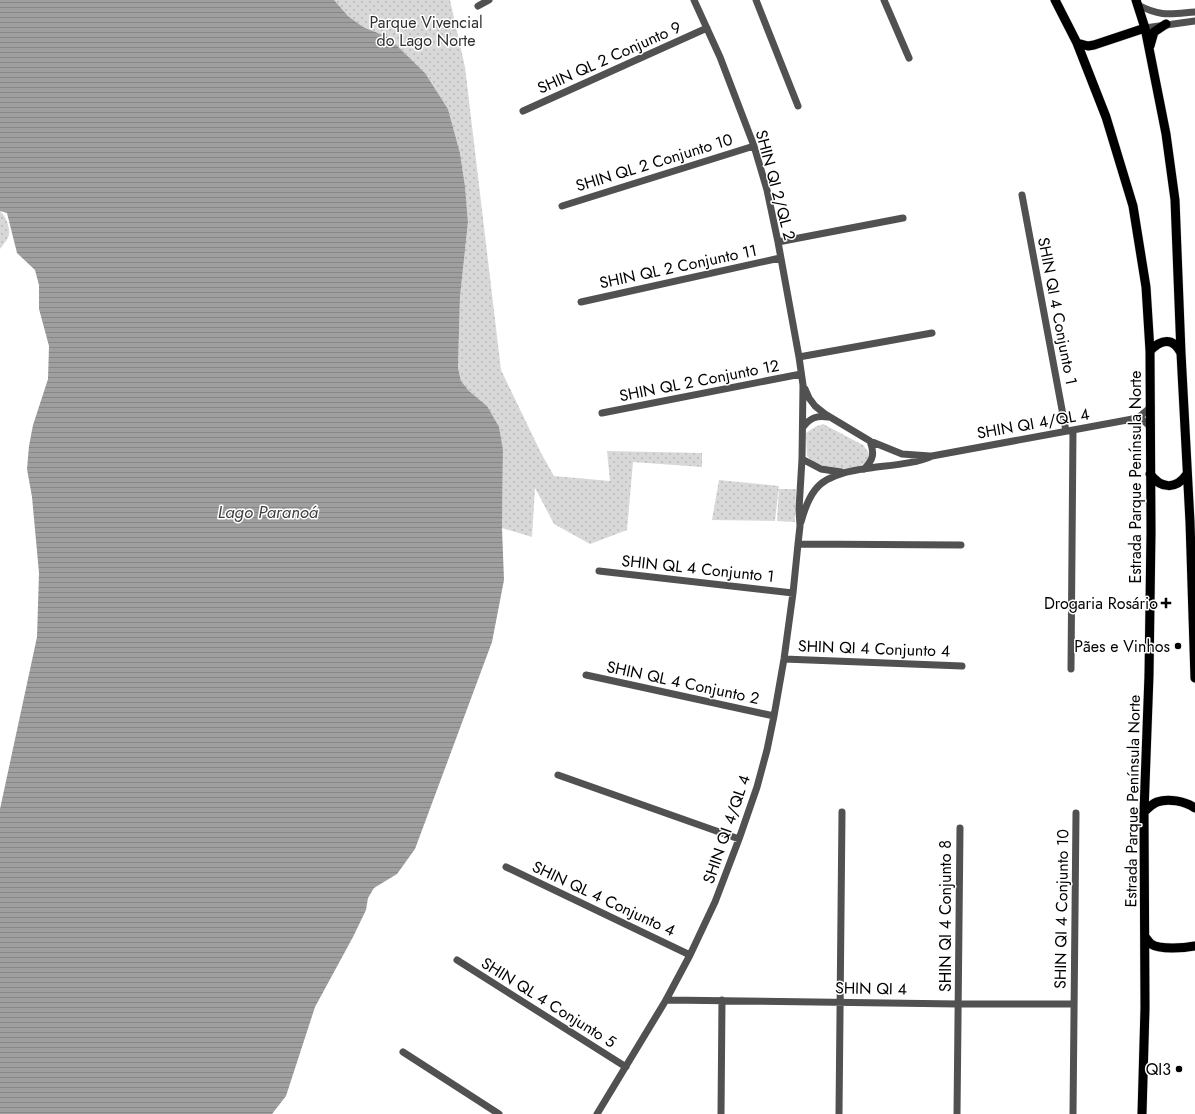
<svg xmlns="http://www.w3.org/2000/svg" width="1195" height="1114" viewBox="0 0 1195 1114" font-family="Jost,sans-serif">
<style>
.grass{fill:url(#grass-dots)}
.water{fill:url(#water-rules)}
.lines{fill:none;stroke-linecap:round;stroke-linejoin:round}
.major-casing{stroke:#dbdbdb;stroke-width:10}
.minor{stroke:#515151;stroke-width:7}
.major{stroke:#000;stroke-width:9}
.poi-dot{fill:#000;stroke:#fff;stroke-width:1.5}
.labels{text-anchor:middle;stroke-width:3;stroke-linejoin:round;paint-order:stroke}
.park-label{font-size:16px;fill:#2f2f2f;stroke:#fff}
.street-label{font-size:16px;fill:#000;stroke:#fff}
.poi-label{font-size:16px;fill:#000;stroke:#fff;text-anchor:end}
.water-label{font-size:17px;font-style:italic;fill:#404040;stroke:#fff}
</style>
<defs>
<pattern id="grass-dots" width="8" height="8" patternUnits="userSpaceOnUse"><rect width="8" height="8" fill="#d8d8d8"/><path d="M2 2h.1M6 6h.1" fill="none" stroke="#b8b8b8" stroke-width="1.8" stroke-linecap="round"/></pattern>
<pattern id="water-rules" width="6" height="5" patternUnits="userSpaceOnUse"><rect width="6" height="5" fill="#9f9f9f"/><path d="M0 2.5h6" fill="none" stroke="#878787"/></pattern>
</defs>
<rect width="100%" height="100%" fill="#fff"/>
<path class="grass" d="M334,0H450L465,67L501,370L541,453L554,476L610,481L607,451L702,453V467L633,462L627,530L590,544L554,524L535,488L532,537L502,528L503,450L487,406L469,391L461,381L458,368L460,297L468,222L465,186L460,153L448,109L425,73L388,37L363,27L348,16Z
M0,211C6,216 10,227 9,235C8,239 3,245 0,249Z
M823,424L863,445L869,453L868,461L858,467L842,469L816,464L807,456L806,433L815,427Z
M719,480L779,486L775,521L712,520Z
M779,489H796L795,522L777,521Z"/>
<path class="water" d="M0,0H334L348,16L363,27L388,37L425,73L448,109L460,153L465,186L468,222L460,297L458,368L461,381L469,391L487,406L499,427L503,450L502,528L504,580L492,642L415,849L397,874L374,888L368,898L366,910L353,937L315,1007L286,1096L272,1114H0V809L37,637L39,573L32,497L27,469L29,446L33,425L48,379L49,346L39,309V285L35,270L17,253L7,213L0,211Z"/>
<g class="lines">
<defs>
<path id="major" d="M1055,0L1077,43L1106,117L1133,206L1146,287L1150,351L1151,532L1149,675L1144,812L1145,1008L1142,1114
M1136,0L1145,28L1166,134L1175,200L1181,353L1190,522L1195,678
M1077,43L1088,46L1094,45L1145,28
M1150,46L1154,32L1166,24
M1150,351C1161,339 1173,337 1181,353
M1150,474C1161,489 1176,490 1187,474
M1144,812C1148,808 1152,804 1157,802C1168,798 1185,801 1195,808
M1145,937C1147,939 1149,942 1151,944C1160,950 1185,948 1195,946"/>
</defs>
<use href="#major" class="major-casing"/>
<path class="minor" d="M756,0L798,106
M884,0L909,58
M1138,5C1161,17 1170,14 1195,12
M478,6L489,0
M1145,28L1195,21
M523,111L707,28
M1022,195L1066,431
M562,206L754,146
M778,242L903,218
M581,302L780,258
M799,357L932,333
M805,389L809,398L815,406L825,414L870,441L902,454L930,456
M602,413L801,374
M1138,418L1151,407
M803,427C810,418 817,415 828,417
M802,459L821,469L841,472
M864,469C873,460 875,454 870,441
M801,522C804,511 808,499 815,490C835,462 900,471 932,456L1138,418L1144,421L1151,427
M798,544L961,545
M599,571L793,593
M784,659L962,666
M1071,669L1073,430
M586,675L774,716
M558,775L739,839
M506,867L690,955
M457,960L626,1067
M666,1000L958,1004H1074
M403,1052L499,1114
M597,1114L666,1000L690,955L715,902L739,839L757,787L767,750L774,716L784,659L793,593L798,544L800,526L799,509L802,459L803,385L799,357L778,242L767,190L754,146L720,57L694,0
M721,1114L722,1000
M839,1114L842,812
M957,1114L960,828
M1073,1114L1076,813"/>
<use href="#major" class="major"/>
</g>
<g class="poi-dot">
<path d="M1164 597h4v4h4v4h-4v4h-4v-4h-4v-4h4z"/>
<circle cx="1178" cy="646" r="4"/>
<circle cx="1179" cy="1069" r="4"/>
</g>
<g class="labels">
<g class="park-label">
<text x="426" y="28">Parque Vivencial<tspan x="426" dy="18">do Lago Norte</tspan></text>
</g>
<g class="street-label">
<text transform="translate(609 57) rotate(-24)" y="6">SHIN QL 2 Conjunto 9</text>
<text transform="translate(654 162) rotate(-17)" y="6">SHIN QL 2 Conjunto 10</text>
<text transform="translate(776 185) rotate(75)" y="6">SHIN QI 2/QL 2</text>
<text transform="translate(678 266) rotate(-12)" y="6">SHIN QL 2 Conjunto 11</text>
<text transform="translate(1058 311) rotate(79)" y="6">SHIN QI 4 Conjunto 1</text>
<text transform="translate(699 380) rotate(-11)" y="6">SHIN QL 2 Conjunto 12</text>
<text transform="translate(1033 423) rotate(-10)" y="6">SHIN QI 4/QL 4</text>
<text transform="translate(1135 477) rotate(-90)" y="6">Estrada Parque Península Norte</text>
<text transform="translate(698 568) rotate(6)" y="6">SHIN QL 4 Conjunto 1</text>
<text transform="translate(874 648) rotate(2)" y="6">SHIN QI 4 Conjunto 4</text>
<text transform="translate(683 682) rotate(12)" y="6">SHIN QL 4 Conjunto 2</text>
<text transform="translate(1132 801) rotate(-89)" y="6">Estrada Parque Península Norte</text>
<text transform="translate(726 829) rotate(-71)" y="6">SHIN QI 4/QL 4</text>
<text transform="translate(604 898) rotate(25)" y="6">SHIN QL 4 Conjunto 4</text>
<text transform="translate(1061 909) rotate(-89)" y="6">SHIN QI 4 Conjunto 10</text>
<text transform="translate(945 916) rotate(-90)" y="6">SHIN QI 4 Conjunto 8</text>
<text transform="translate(871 988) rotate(1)" y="6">SHIN QI 4</text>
<text transform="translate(549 1002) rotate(32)" y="6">SHIN QL 4 Conjunto 5</text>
</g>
<g class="poi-label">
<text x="1158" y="609">Drogaria Rosário</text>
<text x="1170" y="652">Pães e Vinhos</text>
<text x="1171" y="1075">QI3</text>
</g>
<g class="water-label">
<text x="268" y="518">Lago Paranoá</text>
</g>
</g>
</svg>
